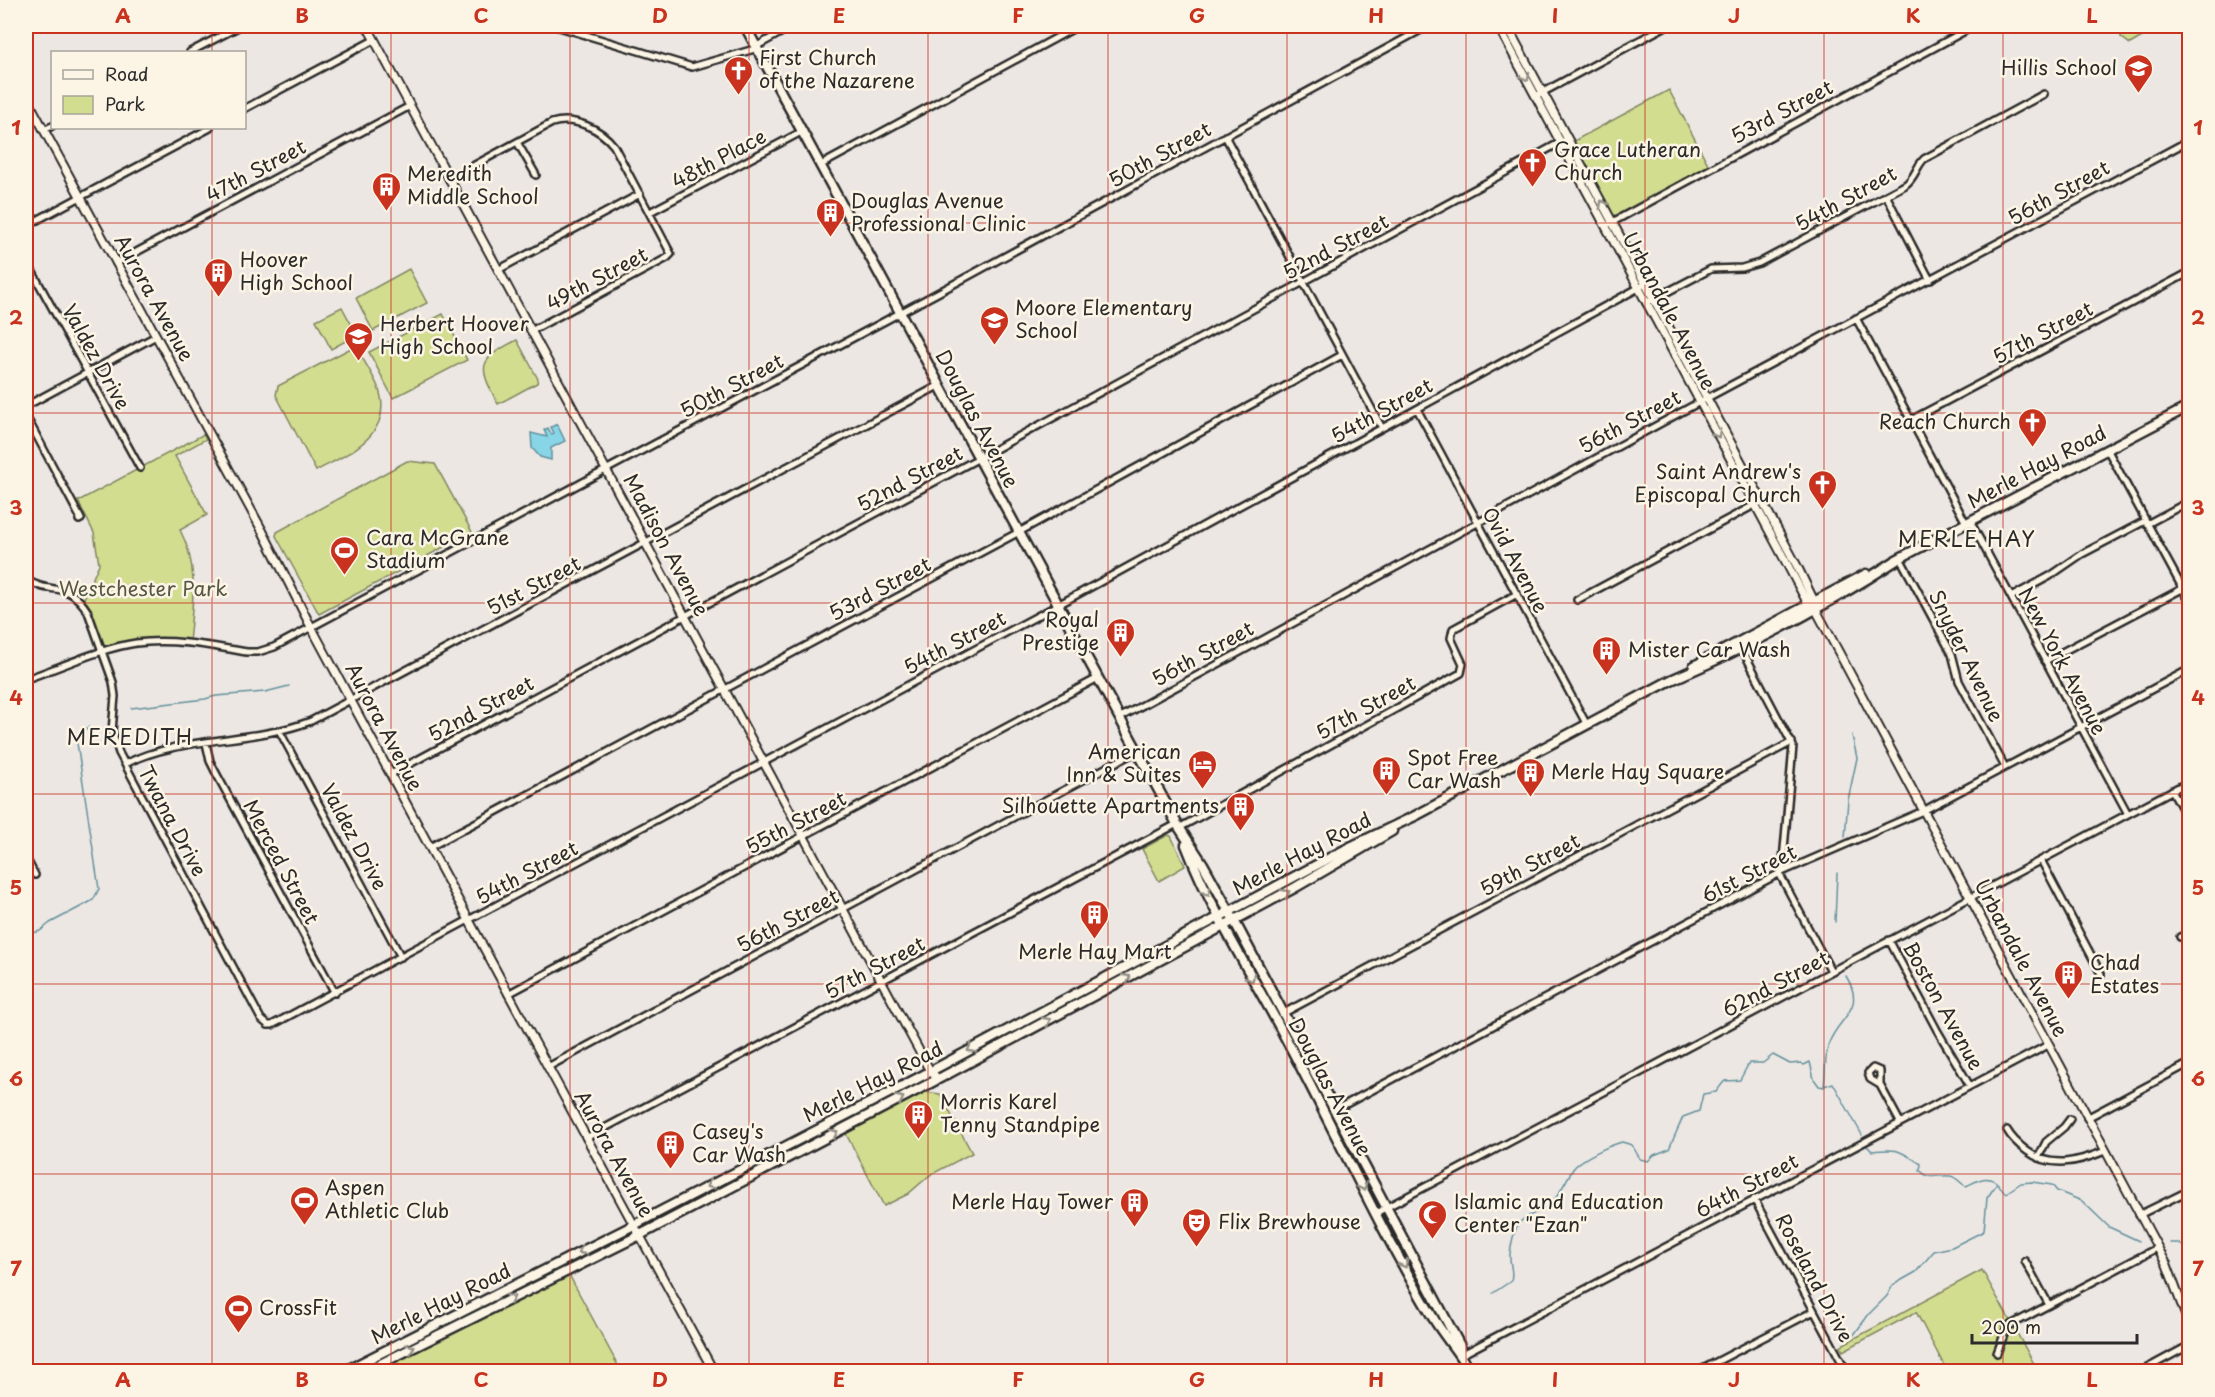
<svg xmlns="http://www.w3.org/2000/svg" width="2215" height="1397" viewBox="0 0 2215 1397" font-family="'Playpen Sans',sans-serif">
<style>
.green{fill:#d2dd90;stroke:#7e845e;stroke-width:1.5}
.water{fill:#87d5e6;stroke:#62919b;stroke-width:1.5}
.lines{fill:none;stroke-linecap:round;stroke-linejoin:round}
.stream{stroke:#62919b;stroke-width:1.5}
.minor-casing{stroke:#2b2b2b;stroke-width:10}
.tertiary-casing{stroke:#2b2b2b;stroke-width:11}
.secondary-casing{stroke:#2b2b2b;stroke-width:12}
.primary-casing{stroke:#2b2b2b;stroke-width:13}
.minor{stroke:#fcf5e5;stroke-width:5}
.tertiary{stroke:#fcf5e5;stroke-width:7}
.secondary{stroke:#fcf5e5;stroke-width:8}
.primary{stroke:#fcf5e5;stroke-width:8}
.oneway{stroke:#949088}
.grid{fill:none;stroke:#c8321e;stroke-width:1.5;stroke-opacity:0.55}
.labels{text-anchor:middle;stroke-width:5;stroke-linejoin:round;paint-order:stroke}
.poi-label{font-size:20px;fill:#2b2b2b;stroke:#fcf5e5;text-anchor:start}
.street-label{font-size:20px;fill:#2b2b2b;stroke:#fcf5e5}
.park-label{font-size:20px;fill:#555844;stroke:#fcf5e5}
.neighbourhood-label{font-size:21px;letter-spacing:1.5px;fill:#2b2b2b;stroke:#fcf5e5}
.neatline{fill:none;stroke:#c8321e;stroke-width:2}
.grid-label{font-size:20px;text-anchor:middle;font-weight:bold;fill:#c8321e}
</style>
<rect width="100%" height="100%" fill="#ede7e4"/>
<filter id="ink" filterUnits="userSpaceOnUse"><feTurbulence type="fractalNoise" baseFrequency=".0167" numOctaves="2"/><feDisplacementMap in="SourceGraphic" scale="12" xChannelSelector="R" yChannelSelector="G"/><feConvolveMatrix kernelMatrix="1 2 1 2 8 2 1 2 1" color-interpolation-filters="sRGB"/></filter>
<g filter="url(#ink)">
<path class="green" d="M2118,26H2155L2154,30L2130,44L2121,37Z
M1669,90L1710,168L1613,221L1570,143Z
M409,269L427,303L373,331L356,298Z
M342,307L357,335L331,349L316,320Z
M443,314L467,360L393,398L369,352Z
M517,340L538,379L537,383L498,404C477,365 478,360 517,340Z
M355,346C363,359 372,373 378,387C396,434 349,453 316,471L276,395L278,386Z
M204,434L206,439L175,456L207,515L180,530C200,568 192,604 189,644L139,643L103,652L82,603L99,564L94,533L78,501Z
M407,461L435,464L472,532L319,614L276,536L277,532Z
M1168,835L1171,836L1185,866L1159,881L1142,849Z
M924,1092L940,1094L972,1153L930,1175L908,1194L884,1206L845,1132Z
M1982,1270L2038,1371H1947L1916,1312L1843,1351L1840,1346Z
M567,1271L621,1371L364,1372Z"/>
<path class="water" d="M557,424L565,441L551,448V460L540,457L532,448L531,433L547,437L544,430L548,428L552,435L554,433L551,427Z"/>
<g class="lines">
<path class="stream" d="M131,708L205,699L216,696L265,692L289,686
M1845,837L1848,800L1857,758L1852,735
M1835,922L1837,873
M26,935L40,931L50,923L88,903L93,900L99,889L77,743L80,732L89,727
M1824,1086C1826,1071 1824,1058 1829,1043C1839,1016 1867,1010 1846,976
M1824,1086L1833,1083L1862,1135
M1867,1146L1872,1151C1900,1148 1898,1150 1921,1164L1920,1170C1930,1183 1942,1172 1954,1177C1958,1179 1961,1184 1966,1186C1976,1182 1985,1174 1996,1182C1999,1185 2002,1190 2006,1193L2021,1183L2032,1182L2052,1185L2057,1191L2082,1201L2109,1227L2139,1241
M2170,1243H2178L2190,1251
M1493,1293L1511,1281C1514,1271 1509,1264 1510,1254C1511,1246 1513,1234 1517,1227C1522,1215 1541,1213 1551,1204C1560,1194 1566,1180 1573,1169C1580,1159 1610,1145 1622,1142L1632,1145L1640,1159L1648,1161L1654,1155L1669,1149L1683,1117L1699,1111L1703,1094L1716,1092C1729,1075 1721,1083 1740,1080L1749,1063H1763L1773,1055L1790,1064L1801,1063L1804,1065L1810,1062L1814,1079L1819,1086L1824,1087
M1853,1336L1869,1314L1887,1296L1893,1285L1916,1272L1934,1251L1952,1247L1984,1231L1987,1198L1996,1185"/>
<defs>
<path id="minor" d="M556,26L692,67L758,48
M895,30L902,26
M757,46L793,26
M190,52L240,26
M1536,96L1666,26
M244,109L374,40
M44,130L52,126
M1225,136L1382,428
M517,142L536,175
M821,165L1078,26
M449,179L552,123C574,116 601,129 614,146L671,254L667,258L531,331
M1886,195L1930,280
M650,212L803,131
M1609,224L1974,26
M26,226L210,128
M26,260L140,468
M116,263L410,106
M498,270L640,194
M1646,303L1711,269L1742,268L1759,263L1905,185C1915,178 1916,167 1924,159L2044,94
M1856,318L1966,523
M26,406L156,336
M1417,409L1587,725
M26,416L81,519L79,520
M1911,420L2190,272
M2107,449L2190,602
M1970,521L2128,814
M2147,524L2190,501
M1900,558L1952,654L1959,681L2005,767
M26,579C51,597 67,578 88,612L113,682L115,696L112,731L119,753L261,1019L268,1025H272L1058,605L1642,286
M2011,597L2050,576L2082,554L2145,521
M1577,600L1758,503
M1740,645L1793,746L1782,872
M2045,661L2182,589
M26,679C59,668 101,648 136,643C172,638 212,646 247,652H258L274,647L941,291L1428,26
M1119,718L1707,398L2190,140
M280,732L401,957
M206,743L210,761L216,773L335,993
M125,764C183,735 251,744 311,721L940,385
M391,774L979,458L1563,141
M2172,790L2190,823
M1179,828L1461,673L1463,664L1451,638L1453,629L1517,594
M430,847L1019,532L1342,355
M26,858L35,875
M2041,860L2101,974
M1779,873L1831,971
M2180,937L2190,932
M1889,940L1937,1030L1970,1086
M508,994L1098,678
M1282,1014L1792,742
M548,1067L1137,751
M1880,1085V1071L1873,1068L1868,1073L1870,1079L1880,1085L1900,1122
M1333,1111L1782,872L1923,811L2190,669
M2087,1118L2190,1063
M2007,1130C2012,1139 2019,1145 2027,1151C2051,1169 2078,1162 2105,1151
M586,1138L1177,824
M2038,1158L2046,1142L2064,1127L2070,1119
M1754,1199L1847,1372
M1376,1213L2190,781
M2139,1215L2190,1190
M2025,1261L2049,1305
M1997,1353L2007,1327L2157,1248
M1461,1355L2048,1045
M1697,1372L1814,1311
M2140,1372L2190,1345"/>
<path id="tertiary" d="M367,26L930,1071L938,1079
M1498,26L1786,562L1808,604L1813,607
M1507,26L1797,566L1814,601L1815,608L2167,1265L2190,1327
M26,97L263,532L308,621L548,1067L714,1372"/>
<path id="secondary" d="M26,26H27"/>
<path id="primary" d="M745,26L1177,824L1203,864L1229,911L1460,1346L1461,1355
M1896,560L2190,406
M1694,666L1866,574
M1186,845C1210,907 1245,964 1277,1022C1330,1119 1375,1221 1432,1316C1443,1335 1459,1352 1470,1372
M343,1372L634,1225L918,1078L1352,846L1415,816L1671,680C1748,647 1830,604 1900,558
M364,1372L640,1235L942,1077L1296,887L1392,831"/>
</defs>
<use href="#minor" class="minor-casing"/>
<use href="#tertiary" class="tertiary-casing"/>
<use href="#secondary" class="secondary-casing"/>
<use href="#primary" class="primary-casing"/>
<use href="#minor" class="minor"/>
<use href="#tertiary" class="tertiary"/>
<use href="#secondary" class="secondary"/>
<use href="#primary" class="primary"/>
</g>
<defs><path id="oneway-chevron" d="M-2-3.5L2.5 0L-2 3.5" fill="none" stroke-width="1.6" stroke-linecap="round" stroke-linejoin="round" transform="scale(1.5)"/></defs>
<g class="oneway">
<use href="#oneway-chevron" transform="translate(1526 77) rotate(62)"/>
<use href="#oneway-chevron" transform="translate(1603 204) rotate(-118)"/>
<use href="#oneway-chevron" transform="translate(1717 434) rotate(62)"/>
<use href="#oneway-chevron" transform="translate(1207 892) rotate(64)"/>
<use href="#oneway-chevron" transform="translate(1286 893) rotate(-28)"/>
<use href="#oneway-chevron" transform="translate(1127 978) rotate(-28)"/>
<use href="#oneway-chevron" transform="translate(1251 978) rotate(61)"/>
<use href="#oneway-chevron" transform="translate(1047 1021) rotate(-28)"/>
<use href="#oneway-chevron" transform="translate(971 1049) rotate(152)"/>
<use href="#oneway-chevron" transform="translate(900 1099) rotate(-27)"/>
<use href="#oneway-chevron" transform="translate(834 1133) rotate(-28)"/>
<use href="#oneway-chevron" transform="translate(710 1185) rotate(153)"/>
<use href="#oneway-chevron" transform="translate(1363 1187) rotate(64)"/>
<use href="#oneway-chevron" transform="translate(582 1251) rotate(153)"/>
<use href="#oneway-chevron" transform="translate(1404 1264) rotate(62)"/>
<use href="#oneway-chevron" transform="translate(511 1298) rotate(-26)"/>
<use href="#oneway-chevron" transform="translate(411 1348) rotate(-27)"/>
</g>
</g>
<path class="grid" d="M212,26V52M391,26V1372M570,26V1372M749,26V1372M928,26V1372M1108,26V1372M1287,26V1372M1466,26V1372M1645,26V1372M1824,26V1372M2003,26V1372M212,128V1372M26,223H2190M26,413H2190M26,603H2190M26,794H2190M26,984H2190M26,1174H2190"/>
<defs>
<symbol id="school-pin" viewBox="-11 -11 22 30"><path d="M0 17L-7.5 6A9.5 9.5 0 1 1 7.5 6Z" fill="#c8321e" stroke="#fcf5e5"/><path d="M0-5L7-2L0 1L-7-2ZM-4 1L0 2.5L4 1V4Q0 6-4 4Z" fill="#fff"/></symbol>
<symbol id="church-pin" viewBox="-11 -11 22 30"><path d="M0 17L-7.5 6A9.5 9.5 0 1 1 7.5 6Z" fill="#c8321e" stroke="#fcf5e5"/><path d="M-1.2-6h2.4v3.5h3.3v2.4h-3.3V6h-2.4V-.1h-3.3v-2.4h3.3Z" fill="#fff"/></symbol>
<symbol id="building-pin" viewBox="-11 -11 22 30"><path d="M0 17L-7.5 6A9.5 9.5 0 1 1 7.5 6Z" fill="#c8321e" stroke="#fcf5e5"/><path d="M-4-6H4V6H1V3H-1V6H-4ZM-2.5-4.3h1.7v1.8h-1.7ZM.8-4.3h1.7v1.8H.8ZM-2.5-1h1.7V.8h-1.7ZM.8-1h1.7V.8H.8Z" fill="#fff"/></symbol>
<symbol id="stadium-pin" viewBox="-11 -11 22 30"><path d="M0 17L-7.5 6A9.5 9.5 0 1 1 7.5 6Z" fill="#c8321e" stroke="#fcf5e5"/><path d="M0-5a6.5 5 0 1 0 0 10a6.5 5 0 1 0 0-10ZM-3.5-1.8h7v3.6h-7Z" fill="#fff"/></symbol>
<symbol id="hotel-pin" viewBox="-11 -11 22 30"><path d="M0 17L-7.5 6A9.5 9.5 0 1 1 7.5 6Z" fill="#c8321e" stroke="#fcf5e5"/><path d="M-6-4.5h1.5V1H6V5H4.5V3h-9V5H-6ZM-4 0a1.8 1.8 0 1 1 3.6 0ZM.5 0V-2.5h3Q6-2.5 6 0Z" fill="#fff"/></symbol>
<symbol id="mosque-pin" viewBox="-11 -11 22 30"><path d="M0 17L-7.5 6A9.5 9.5 0 1 1 7.5 6Z" fill="#c8321e" stroke="#fcf5e5"/><path d="M3.5-4.9A6 6 0 1 0 3.5 4.9A5 5 0 1 1 3.5-4.9Z" fill="#fff"/></symbol>
<symbol id="theatre-pin" viewBox="-11 -11 22 30"><path d="M0 17L-7.5 6A9.5 9.5 0 1 1 7.5 6Z" fill="#c8321e" stroke="#fcf5e5"/><path d="M-5-5.5Q0-4 5-5.5V0Q5 5 0 6Q-5 5-5 0ZM-3.3-2.5H-1v1.5H-3.3ZM1-2.5H3.3v1.5H1ZM-2.8 1Q0 5.5 2.8 1Z" fill="#fff"/></symbol>
</defs>
<g fill-rule="evenodd">
<use href="#school-pin" x="2122" y="52" width="33" height="45"/>
<use href="#church-pin" x="722" y="54" width="33" height="45"/>
<use href="#church-pin" x="1516" y="146" width="33" height="45"/>
<use href="#building-pin" x="370" y="170" width="33" height="45"/>
<use href="#building-pin" x="814" y="196" width="33" height="45"/>
<use href="#building-pin" x="202" y="256" width="33" height="45"/>
<use href="#school-pin" x="978" y="304" width="33" height="45"/>
<use href="#school-pin" x="342" y="320" width="33" height="45"/>
<use href="#church-pin" x="2016" y="406" width="33" height="45"/>
<use href="#church-pin" x="1806" y="468" width="33" height="45"/>
<use href="#stadium-pin" x="328" y="534" width="33" height="45"/>
<use href="#building-pin" x="1104" y="616" width="33" height="45"/>
<use href="#building-pin" x="1590" y="634" width="33" height="45"/>
<use href="#hotel-pin" x="1186" y="748" width="33" height="45"/>
<use href="#building-pin" x="1370" y="754" width="33" height="45"/>
<use href="#building-pin" x="1514" y="756" width="33" height="45"/>
<use href="#building-pin" x="1224" y="790" width="33" height="45"/>
<use href="#building-pin" x="1078" y="898" width="33" height="45"/>
<use href="#building-pin" x="2052" y="958" width="33" height="45"/>
<use href="#building-pin" x="902" y="1098" width="33" height="45"/>
<use href="#building-pin" x="654" y="1128" width="33" height="45"/>
<use href="#stadium-pin" x="288" y="1184" width="33" height="45"/>
<use href="#building-pin" x="1118" y="1186" width="33" height="45"/>
<use href="#mosque-pin" x="1416" y="1198" width="33" height="45"/>
<use href="#theatre-pin" x="1180" y="1206" width="33" height="45"/>
<use href="#stadium-pin" x="222" y="1292" width="33" height="45"/>
</g>
<g class="labels">
<g class="poi-label">
<text x="759" y="65">First Church<tspan x="759" dy="23">of the Nazarene</tspan></text>
<text x="2117" y="75" text-anchor="end">Hillis School</text>
<text x="1554" y="157">Grace Lutheran<tspan x="1554" dy="23">Church</tspan></text>
<text x="407" y="181">Meredith<tspan x="407" dy="23">Middle School</tspan></text>
<text x="851" y="208">Douglas Avenue<tspan x="851" dy="23">Professional Clinic</tspan></text>
<text x="240" y="267">Hoover<tspan x="240" dy="23">High School</tspan></text>
<text x="1015" y="315">Moore Elementary<tspan x="1015" dy="23">School</tspan></text>
<text x="380" y="331">Herbert Hoover<tspan x="380" dy="23">High School</tspan></text>
<text x="2011" y="429" text-anchor="end">Reach Church</text>
<text x="1801" y="479" text-anchor="end">Saint Andrew's<tspan x="1801" dy="23">Episcopal Church</tspan></text>
<text x="366" y="545">Cara McGrane<tspan x="366" dy="23">Stadium</tspan></text>
<text x="1099" y="627" text-anchor="end">Royal<tspan x="1099" dy="23">Prestige</tspan></text>
<text x="1628" y="657">Mister Car Wash</text>
<text x="1181" y="759" text-anchor="end">American<tspan x="1181" dy="23">Inn &amp; Suites</tspan></text>
<text x="1407" y="765">Spot Free<tspan x="1407" dy="23">Car Wash</tspan></text>
<text x="1551" y="779">Merle Hay Square</text>
<text x="1219" y="813" text-anchor="end">Silhouette Apartments</text>
<text x="1095" y="959" text-anchor="middle">Merle Hay Mart</text>
<text x="2090" y="970">Chad<tspan x="2090" dy="23">Estates</tspan></text>
<text x="940" y="1109">Morris Karel<tspan x="940" dy="23">Tenny Standpipe</tspan></text>
<text x="692" y="1139">Casey's<tspan x="692" dy="23">Car Wash</tspan></text>
<text x="325" y="1195">Aspen<tspan x="325" dy="23">Athletic Club</tspan></text>
<text x="1113" y="1209" text-anchor="end">Merle Hay Tower</text>
<text x="1454" y="1209">Islamic and Education<tspan x="1454" dy="23">Center "Ezan"</tspan></text>
<text x="1218" y="1229">Flix Brewhouse</text>
<text x="259" y="1315">CrossFit</text>
</g>
<g class="street-label">
<text transform="translate(1782 112) rotate(-28)" y="7">53rd Street</text>
<text transform="translate(1160 155) rotate(-29)" y="7">50th Street</text>
<text transform="translate(719 159) rotate(-28)" y="7">48th Place</text>
<text transform="translate(256 171) rotate(-28)" y="7">47th Street</text>
<text transform="translate(2059 193) rotate(-29)" y="7">56th Street</text>
<text transform="translate(1846 199) rotate(-29)" y="7">54th Street</text>
<text transform="translate(1336 247) rotate(-28)" y="7">52nd Street</text>
<text transform="translate(597 279) rotate(-28)" y="7">49th Street</text>
<text transform="translate(154 298) rotate(61)" y="7">Aurora Avenue</text>
<text transform="translate(1669 311) rotate(62)" y="7">Urbandale Avenue</text>
<text transform="translate(2043 333) rotate(-28)" y="7">57th Street</text>
<text transform="translate(96 357) rotate(61)" y="7">Valdez Drive</text>
<text transform="translate(732 386) rotate(-28)" y="7">50th Street</text>
<text transform="translate(1382 411) rotate(-29)" y="7">54th Street</text>
<text transform="translate(977 419) rotate(62)" y="7">Douglas Avenue</text>
<text transform="translate(1630 422) rotate(-28)" y="7">56th Street</text>
<text transform="translate(2037 467) rotate(-28)" y="7">Merle Hay Road</text>
<text transform="translate(910 479) rotate(-28)" y="7">52nd Street</text>
<text transform="translate(666 545) rotate(62)" y="7">Madison Avenue</text>
<text transform="translate(1515 560) rotate(62)" y="7">Ovid Avenue</text>
<text transform="translate(534 586) rotate(-28)" y="7">51st Street</text>
<text transform="translate(880 589) rotate(-28)" y="7">53rd Street</text>
<text transform="translate(955 643) rotate(-28)" y="7">54th Street</text>
<text transform="translate(1203 654) rotate(-29)" y="7">56th Street</text>
<text transform="translate(1966 656) rotate(64)" y="7">Snyder Avenue</text>
<text transform="translate(2062 661) rotate(62)" y="7">New York Avenue</text>
<text transform="translate(1366 708) rotate(-29)" y="7">57th Street</text>
<text transform="translate(481 709) rotate(-28)" y="7">52nd Street</text>
<text transform="translate(384 727) rotate(62)" y="7">Aurora Avenue</text>
<text transform="translate(172 821) rotate(62)" y="7">Twana Drive</text>
<text transform="translate(796 823) rotate(-28)" y="7">55th Street</text>
<text transform="translate(354 837) rotate(62)" y="7">Valdez Drive</text>
<text transform="translate(1302 854) rotate(-28)" y="7">Merle Hay Road</text>
<text transform="translate(281 862) rotate(62)" y="7">Merced Street</text>
<text transform="translate(1530 865) rotate(-28)" y="7">59th Street</text>
<text transform="translate(527 873) rotate(-28)" y="7">54th Street</text>
<text transform="translate(1749 874) rotate(-27)" y="7">61st Street</text>
<text transform="translate(788 921) rotate(-28)" y="7">56th Street</text>
<text transform="translate(2021 958) rotate(62)" y="7">Urbandale Avenue</text>
<text transform="translate(875 968) rotate(-28)" y="7">57th Street</text>
<text transform="translate(1776 984) rotate(-28)" y="7">62nd Street</text>
<text transform="translate(1943 1006) rotate(61)" y="7">Boston Avenue</text>
<text transform="translate(873 1082) rotate(-27)" y="7">Merle Hay Road</text>
<text transform="translate(1330 1087) rotate(62)" y="7">Douglas Avenue</text>
<text transform="translate(614 1154) rotate(61)" y="7">Aurora Avenue</text>
<text transform="translate(1747 1186) rotate(-28)" y="7">64th Street</text>
<text transform="translate(1814 1278) rotate(62)" y="7">Roseland Drive</text>
<text transform="translate(441 1304) rotate(-27)" y="7">Merle Hay Road</text>
</g>
<g class="park-label">
<text x="143" y="596">Westchester Park</text>
</g>
<g class="neighbourhood-label">
<text x="1967" y="547">MERLE HAY</text>
<text x="130" y="745">MEREDITH</text>
</g>
</g>
<rect width="2215" height="1397" fill="none" stroke="#fcf5e5" stroke-width="66"/>
<rect x="51" y="51" width="195" height="78" fill="#fcf5e5" stroke="#a8a49b" stroke-width="1.5"/>
<rect x="63" y="70" width="30" height="9" fill="#fcf5e5" stroke="#a8a49b" stroke-width="1.5"/>
<text x="105" y="81" font-size="18" fill="#2b2b2b">Road</text>
<rect x="63" y="96" width="30" height="18" fill="#d2dd90" stroke="#a8a49b" stroke-width="1.5"/>
<text x="105" y="111" font-size="18" fill="#2b2b2b">Park</text>
<path d="M1972 1334v9h165v-9" fill="none" stroke="#2b2b2b" stroke-width="3"/>
<text x="1981" y="1334" font-size="18" fill="#2b2b2b" stroke="#fcf5e5" stroke-width="4.5" paint-order="stroke">200 m</text>
<rect x="33" y="33" width="2149" height="1331" class="neatline"/>
<g class="grid-label">
<text x="123" y="23">A</text>
<text x="302" y="23">B</text>
<text x="481" y="23">C</text>
<text x="660" y="23">D</text>
<text x="839" y="23">E</text>
<text x="1018" y="23">F</text>
<text x="1197" y="23">G</text>
<text x="1376" y="23">H</text>
<text x="1555" y="23">I</text>
<text x="1734" y="23">J</text>
<text x="1913" y="23">K</text>
<text x="2092" y="23">L</text>
<text x="16" y="135">1</text>
<text x="2198" y="135">1</text>
<text x="16" y="325">2</text>
<text x="2198" y="325">2</text>
<text x="16" y="515">3</text>
<text x="2198" y="515">3</text>
<text x="16" y="705">4</text>
<text x="2198" y="705">4</text>
<text x="16" y="895">5</text>
<text x="2198" y="895">5</text>
<text x="16" y="1086">6</text>
<text x="2198" y="1086">6</text>
<text x="16" y="1276">7</text>
<text x="2198" y="1276">7</text>
<text x="123" y="1387">A</text>
<text x="302" y="1387">B</text>
<text x="481" y="1387">C</text>
<text x="660" y="1387">D</text>
<text x="839" y="1387">E</text>
<text x="1018" y="1387">F</text>
<text x="1197" y="1387">G</text>
<text x="1376" y="1387">H</text>
<text x="1555" y="1387">I</text>
<text x="1734" y="1387">J</text>
<text x="1913" y="1387">K</text>
<text x="2092" y="1387">L</text>
</g>
</svg>
